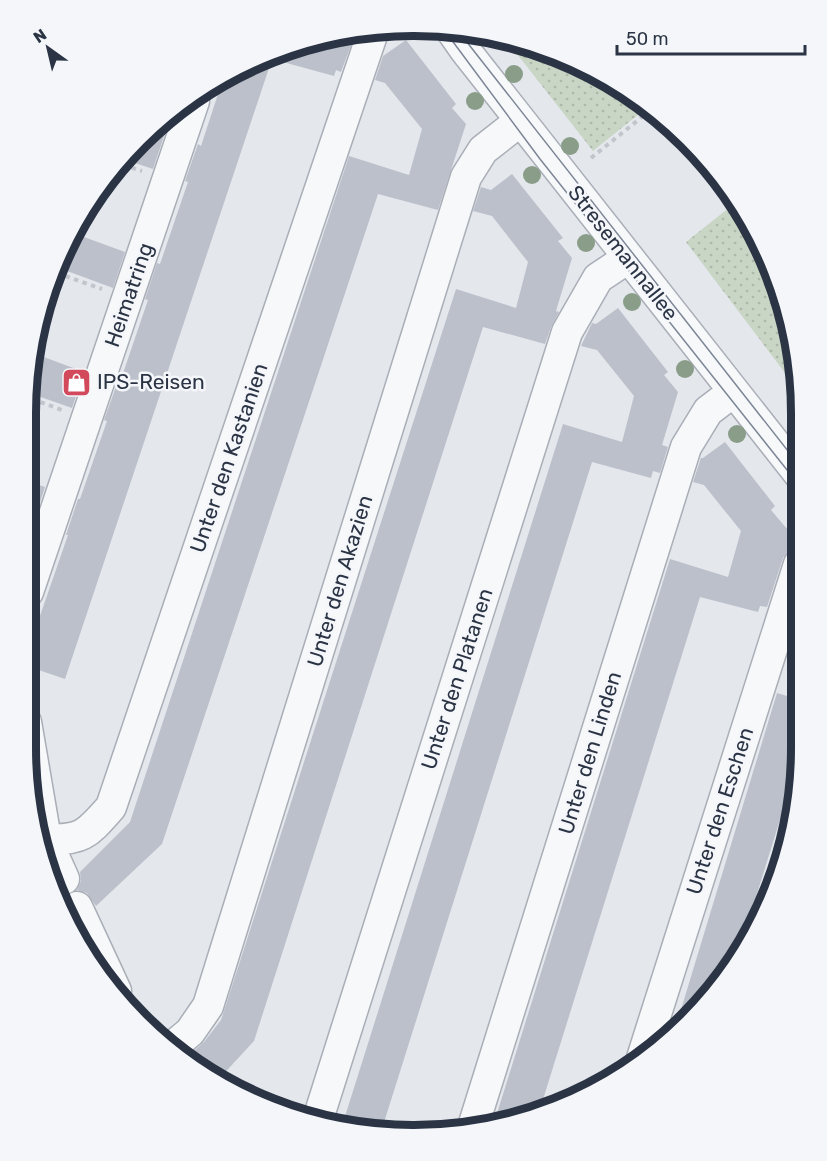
<svg xmlns="http://www.w3.org/2000/svg" width="827" height="1161" viewBox="0 0 827 1161" font-family="Rubik,sans-serif">
<style>
.green{fill:url(#green-dots)}
.building{fill:#bbc0ca}
.lines{fill:none;stroke-linecap:round;stroke-linejoin:round}
.minor-casing{stroke:#a9aeb7;stroke-width:33}
.path{stroke:#c2c5cb;stroke-width:4;stroke-dasharray:4.5 4.5;stroke-linecap:butt}
.minor{stroke:#f7f8fa;stroke-width:30}
.tram{stroke:#7d8696;stroke-width:1.5}
.tree{fill:#899d89}
.labels{text-anchor:middle;stroke-width:5;stroke-linejoin:round;paint-order:stroke}
.street-label{font-size:21px;fill:#2b3445;stroke:#f4f6f9}
.poi-label{font-size:21px;fill:#2b3445;stroke:#f4f6f9;text-anchor:start}
.rim{fill:none;stroke:#2b3445;stroke-width:8}
</style>
<defs>
<pattern id="green-dots" width="8" height="8" patternUnits="userSpaceOnUse" patternTransform="scale(1.5)"><rect width="8" height="8" fill="#c9d6c5"/><path d="M2 2h.1M6 6h.1" fill="none" stroke="#adb8ab" stroke-width="1.8" stroke-linecap="round"/></pattern>
</defs>
<rect width="100%" height="100%" fill="#e4e7ec"/>
<path class="green" d="M510,45L585,66L644,110L593,151Z
M735,203L762,242L798,363V390L686,242Z"/>
<path class="building" d="M337,40L351,45L341,72L336,70L334,76L272,59L65,679L27,666L28,637L33,636L68,535H66L78,499H80L107,421L104,420L117,384L119,385L148,300L145,299L157,263L160,264L188,182L185,181L198,144L201,146L221,85L289,46Z
M406,40L456,104L452,108L466,124L438,210L378,194L162,844L96,906L87,893L77,890L81,881L80,872L130,822L349,156L409,175L422,129L385,83L375,80L383,56Z
M152,128L165,133L153,169L126,160Z
M512,174L563,238L558,241L572,258L556,311L559,312L551,327L545,344L483,327L254,1041L218,1080L186,1058L204,1042L221,1020L224,1011L456,289L516,308L528,262L492,216L473,211L481,187L491,190Z
M73,233L125,252L113,288L59,268Z
M618,308L668,372L664,375L678,392L662,445L668,447L660,473L653,471L651,478L592,462L381,1132H363L342,1126L563,424L622,442L634,396L597,350L581,346L592,323L596,324Z
M33,353L84,372L72,408L32,394Z
M725,442L775,506L771,510L799,543V547L788,551L783,558L767,607L760,606L758,612L700,597L540,1109L494,1123L670,559L728,577L741,531L704,485L693,482L701,458H703Z
M30,482L45,487L33,524L30,522Z
M777,693L800,700L801,752L737,958L722,983L673,1036Z"/>
<g class="lines">
<defs>
<path id="minor" d="M451,30L465,50L799,474
M28,592L194,101
M26,722L46,839L64,879
M46,839C83,841 88,833 111,807L372,35
M77,907L116,991
M171,1048L190,1032L208,1006L466,177L483,150L520,121
M642,1058L799,564
M318,1119L567,332L598,278L628,258
M472,1130L686,447L708,411L733,392"/>
</defs>
<use href="#minor" class="minor-casing"/>
<path class="path" d="M591,158L647,113
M123,165L142,171
M57,273L102,289
M32,399L62,410"/>
<use href="#minor" class="minor"/>
<path class="tram" d="M442,27L540,159L799,485
M459,32L799,465"/>
</g>
<g class="tree">
<circle cx="514" cy="74" r="9"/>
<circle cx="475" cy="101" r="9"/>
<circle cx="570" cy="146" r="9"/>
<circle cx="532" cy="175" r="9"/>
<circle cx="586" cy="243" r="9"/>
<circle cx="632" cy="302" r="9"/>
<circle cx="685" cy="369" r="9"/>
<circle cx="737" cy="434" r="9"/>
</g>
<defs>
<symbol id="shop-square" viewBox="-11 -11 22 22"><rect x="-9" y="-9" width="18" height="18" rx="4" fill="#d1495b" stroke="#f4f6f9"/><path d="M-5-2.5h2.3a2.7 3.5 0 0 1 5.4 0H5L5.5 6h-11ZM-1.5-2.5h3a1.5 2.3 0 0 0-3 0Z" fill="#fff"/></symbol>
</defs>
<g fill-rule="evenodd">
<use href="#shop-square" x="60" y="366" width="33" height="33"/>
</g>
<g class="labels">
<g class="street-label">
<text transform="translate(623 253) rotate(52)" y="7">Stresemannallee</text>
<text transform="translate(129 295) rotate(-71)" y="7">Heimatring</text>
<text transform="translate(229 458) rotate(-71)" y="7">Unter den Kastanien</text>
<text transform="translate(340 581) rotate(-73)" y="7">Unter den Akazien</text>
<text transform="translate(457 679) rotate(-72)" y="7">Unter den Platanen</text>
<text transform="translate(590 753) rotate(-73)" y="7">Unter den Linden</text>
<text transform="translate(720 811) rotate(-72)" y="7">Unter den Eschen</text>
</g>
<g class="poi-label">
<text x="97" y="389">IPS-Reisen</text>
</g>
</g>
<path d="M0 0H827V1161H0ZM413 36H414A377 377 0 0 1 791 413V748A377 377 0 0 1 414 1125H413A377 377 0 0 1 36 748V413A377 377 0 0 1 413 36Z" fill="#f4f6f9" fill-rule="evenodd"/>
<path class="rim" d="M413 36H414A377 377 0 0 1 791 413V748A377 377 0 0 1 414 1125H413A377 377 0 0 1 36 748V413A377 377 0 0 1 413 36Z"/>
<g transform="translate(48 48) rotate(326)" stroke="#f4f6f9" stroke-width="4.5" paint-order="stroke">
<path d="M0-4.5L10 22L0 15L-10 22Z" fill="#2b3445"/>
<text y="-9" font-size="16" font-weight="bold" text-anchor="middle" fill="#2b3445">N</text>
</g>
<path d="M617 45v9h188v-9" fill="none" stroke="#2b3445" stroke-width="3"/>
<text x="626" y="45" font-size="18" fill="#2b3445" stroke="#f4f6f9" stroke-width="4.5" paint-order="stroke">50 m</text>
</svg>
